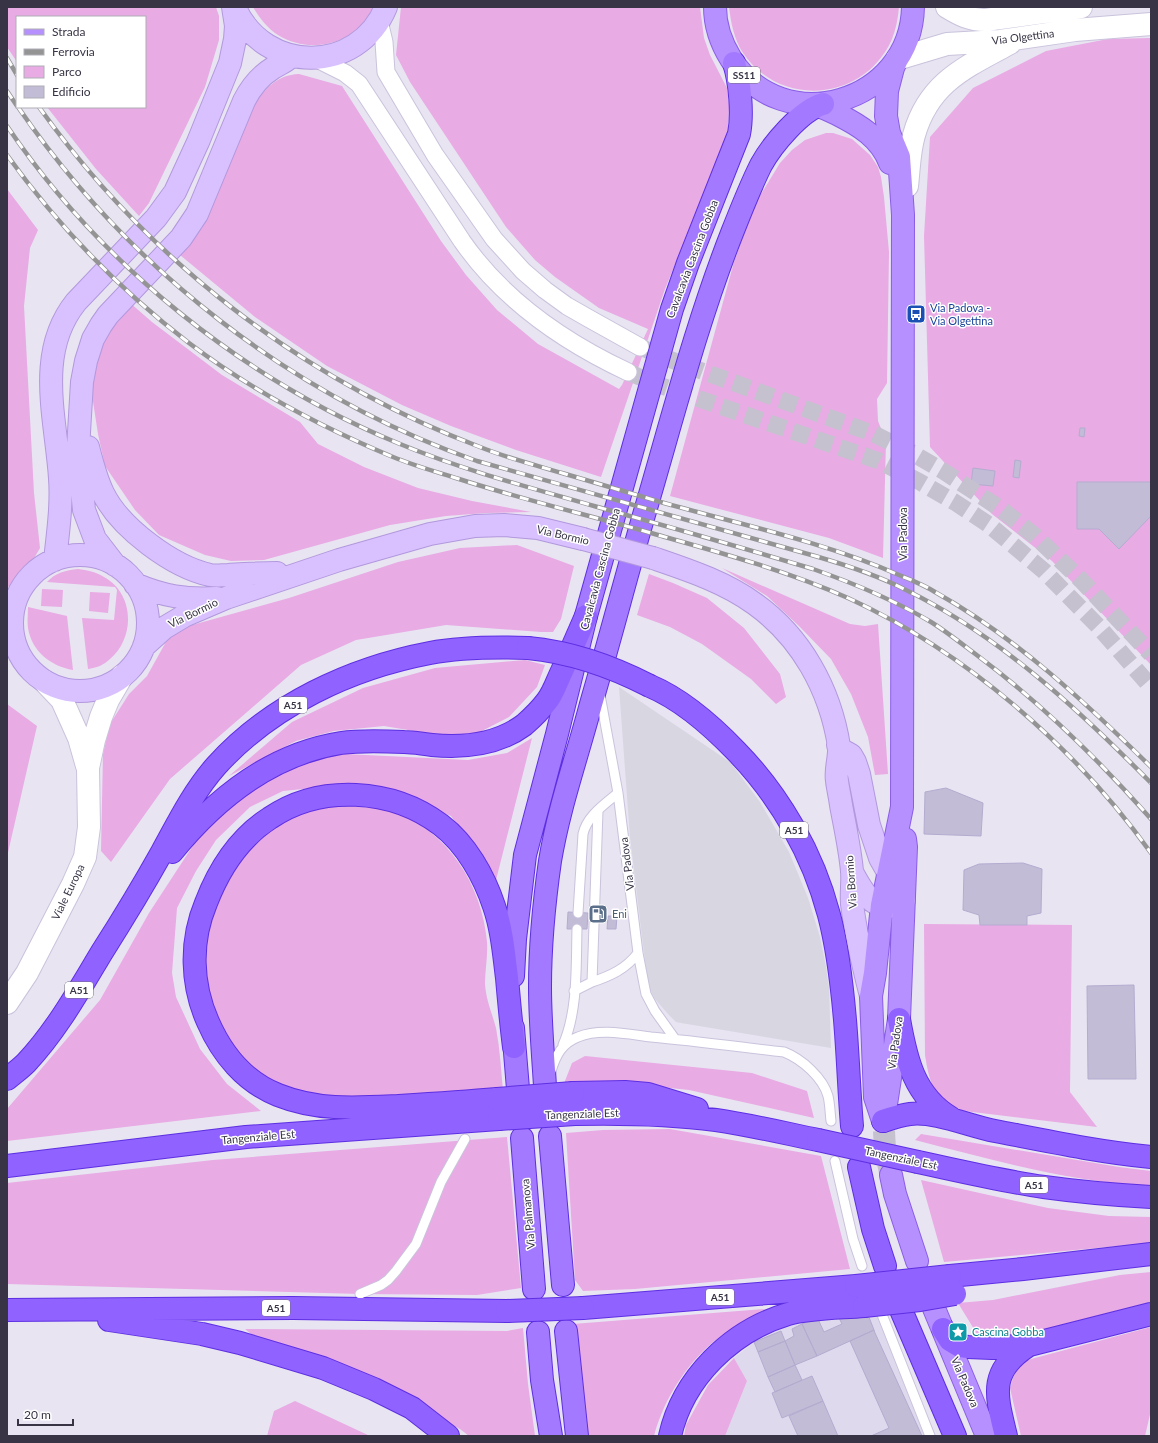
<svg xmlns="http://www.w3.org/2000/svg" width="1158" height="1443" viewBox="0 0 1158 1443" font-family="Lato,sans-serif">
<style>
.residential{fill:#dfd9ee}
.industrial{fill:#d8d6e1}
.green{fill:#e8abe4}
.building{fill:#c2bcd7;stroke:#b4accf}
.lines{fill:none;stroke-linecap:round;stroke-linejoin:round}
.minor-tunnel{stroke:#c5c1cf;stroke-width:17;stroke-dasharray:17 8;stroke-linecap:butt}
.primary-tunnel{stroke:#c5c1cf;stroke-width:22;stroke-dasharray:22 11;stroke-linecap:butt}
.service-casing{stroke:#cac3dc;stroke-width:11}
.minor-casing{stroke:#cac3dc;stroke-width:19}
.tertiary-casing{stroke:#cac3dc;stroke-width:24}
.secondary-casing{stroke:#b298dd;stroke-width:24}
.primary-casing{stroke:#8a5de7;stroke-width:24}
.trunk-casing{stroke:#5d2fe2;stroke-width:24}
.motorway-casing{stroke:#5d2fe2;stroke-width:24}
.service{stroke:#fff;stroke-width:9}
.minor{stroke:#fff;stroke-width:17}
.tertiary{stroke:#fff;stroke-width:22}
.secondary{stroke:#d9c1ff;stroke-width:22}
.primary{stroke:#b690ff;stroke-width:22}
.trunk{stroke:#a379ff;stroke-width:22}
.motorway{stroke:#9062ff;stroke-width:22}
.rail-casing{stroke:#949494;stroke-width:4.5}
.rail{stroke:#fff;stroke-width:3;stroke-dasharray:9;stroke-linecap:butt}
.secondary-bridge-casing{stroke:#b298dd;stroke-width:24;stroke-linecap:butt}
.motorway-bridge-casing{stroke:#5d2fe2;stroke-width:24;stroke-linecap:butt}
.secondary-bridge{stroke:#d9c1ff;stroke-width:22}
.motorway-bridge{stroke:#9062ff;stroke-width:22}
.labels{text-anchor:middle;stroke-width:3;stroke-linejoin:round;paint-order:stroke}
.shield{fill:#fff;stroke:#74717d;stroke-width:1}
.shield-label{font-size:10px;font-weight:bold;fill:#383445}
.street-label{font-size:11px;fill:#383445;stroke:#fff}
.transit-label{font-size:11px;fill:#164399;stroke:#fff;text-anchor:start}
.service-label{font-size:11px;fill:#4e5e75;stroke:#fff;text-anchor:start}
.culture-label{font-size:11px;fill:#0d838f;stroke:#fff;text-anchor:start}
</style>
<rect width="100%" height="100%" fill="#e8e4f2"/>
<path class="residential" d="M884,1311L936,1436H725L747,1381L734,1358L754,1342L784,1325L794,1322Z"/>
<path class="industrial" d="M619,687L730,762L760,802L789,852L808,898L820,937L826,967L829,988L831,1048L681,1023L676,1022L668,1014L655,999L648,986L630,837Z"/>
<path class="green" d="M7,7H216L219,16V40L205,87L149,203L139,216L96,169L47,107H145V17H17V62L7,47Z
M253,7H375C357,43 312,56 278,35C267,28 259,17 253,7Z
M401,7H700L704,38L710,55L727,88L729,105L728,135L665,289L601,477L516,450L451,426L402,405L327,366L255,317L180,255L202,228L254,104C266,88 277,75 299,74L342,86L441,241L466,275L497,310L538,344L619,389L622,385L648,329L599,308L555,277L535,260L506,227L410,82L396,55Z
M729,7H899C898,18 896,29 892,39C865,101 781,109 743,53C734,39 731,23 729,7Z
M1151,38V665L1052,561L992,514L930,447L924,236L930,137L973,88L1046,51L1108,39Z
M826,133H833L852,139L870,155L878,167L881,177L884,197L889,252L887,383L877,399L878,421L886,441L883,558L829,538L670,496L734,262L755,204L780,163L792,150L805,140Z
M7,189L38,230L30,248L24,306L34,493L40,548L19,584L7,587Z
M129,302L152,322L222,375L300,422L318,444L364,467L418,488L472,501L531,512L486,513L446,516L390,525L264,560L231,561L205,555L159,535L135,510L105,466L98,434L92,395L95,363L110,326Z
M517,545L574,566L561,619L553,632H541L446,625L356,640L301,665L170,779L111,862L101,851L103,754L110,724L129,694L147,676L167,640L185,627L289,598L398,562L460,548Z
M722,568L850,624L865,626L878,624L888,774L875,775L868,737L851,694L831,659L799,626L767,596Z
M78,569C87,570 96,572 104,577C135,594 135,638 110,659C104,665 96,668 88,669L82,618L114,620L117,590L115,587L47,582C55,573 66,570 78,569Z
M649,574L673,583L707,598L744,628L780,674L786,697L776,704L751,679L702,644L670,627L637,615Z
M42,589L63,590L62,607L41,606Z
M90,592L110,593L108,613L89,611Z
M28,607L67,616L73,670C51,666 32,652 28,628C27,621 28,614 28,607Z
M525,660L545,665L537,687L509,717L476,734H432L384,726L334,731L296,741L229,776L292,722L363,688L435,668Z
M7,704L37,726L7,857Z
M532,738L496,880L451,816L384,790L353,784L283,791L250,807L216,840L196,871L177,908L172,973L176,997L200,1049L227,1084L261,1111L7,1141V1109L100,1000L149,913L209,821L261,784L295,766L325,753L468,760L507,753Z
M330,805C351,805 373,804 393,811C448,831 482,885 487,942C488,956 485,970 485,984C486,1000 492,1013 496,1028C500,1049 501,1070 503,1091L455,1098L314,1097L274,1084L234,1051L207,1003L203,939L235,859L286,817Z
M924,924L1072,925L1070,1092L1097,1127L964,1111C959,1109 952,1106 947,1103C931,1092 928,1073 925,1055Z
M585,1056L752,1073L807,1091L814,1118L689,1090L651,1086H563L572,1063Z
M670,1129L821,1156L850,1269L635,1289L583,1291L575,1280L566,1133L603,1130Z
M921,1134L1119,1167L1151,1171V1186C1070,1182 993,1160 915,1140Z
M507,1137L521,1288L477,1295L360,1294L7,1284V1183L213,1160Z
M921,1180L1048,1208L1109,1216L1151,1217V1243L944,1262Z
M1151,1272V1302L1018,1336L982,1338L977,1334L958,1303L993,1300L1120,1275Z
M765,1309C751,1318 735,1326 721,1336C689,1359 664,1398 654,1436H586L573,1324Z
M1151,1327V1410L1145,1436H1021L1010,1388L1013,1378L1020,1362Z
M523,1328L528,1384L535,1436H469L460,1429L364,1377L257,1339L245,1329L507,1331Z
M734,1358L747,1381L725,1436H684L686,1425L708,1385Z
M295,1401L370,1436H267L274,1411Z"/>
<path class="building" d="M1080,428H1085L1084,437L1079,436Z
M1015,460L1021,461L1019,478L1013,477Z
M973,468L995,471L993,486L971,484Z
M1077,482H1151V516L1119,549L1099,529H1077Z
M946,788L983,803L981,836L924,834L925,792Z
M1023,863L1042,869L1041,913L1027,916V925H980L979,915L963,910L964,870L979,864Z
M568,912L588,913L587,929H567Z
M608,916H617L616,929H607Z
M1134,985L1136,1079H1088L1087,986Z
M867,1312L874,1330L817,1356L802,1324L817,1317L824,1332L842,1324L838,1316Z
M802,1324L817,1356L795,1365L785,1341L794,1336L792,1329Z
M874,1330L875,1333L922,1436H871L889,1428L850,1341Z
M781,1331L785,1341L758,1352L754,1342Z
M785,1341L795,1365L768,1377L758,1352Z
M795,1365L802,1380L775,1392L768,1377Z
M812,1376L823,1401L782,1418L772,1393Z
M823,1401L838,1436H798L789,1416Z"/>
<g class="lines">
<path class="minor-tunnel" d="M640,347L669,359L874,434L912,453L943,471L1001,509L1035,536L1081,580L1151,654
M628,372L656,384L879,461L920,482L956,503L988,524L1044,571L1098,626L1151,687"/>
<path class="primary-tunnel" d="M884,1131L885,1150L890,1172"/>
<defs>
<path id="service" d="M600,695L618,793L638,953L644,984L646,994L655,1011L675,1039
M578,913L583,834C587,816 604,805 618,793
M592,982C610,976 626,969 638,953
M574,991L592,982L598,811
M563,1045C578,1011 576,966 577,929
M551,1071C556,1055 562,1043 578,1037C600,1028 627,1034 651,1037C695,1041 740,1047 784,1052C802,1059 823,1078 828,1096C830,1104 830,1113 831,1121
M835,1161L853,1239L862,1266
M360,1294L381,1285L388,1280L396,1271L416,1244L441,1182L465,1139
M881,1312L930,1436"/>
<path id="minor" d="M379,21L384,42L386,72L435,155L494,239L523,271L545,290L567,306L588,318L640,347
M315,58L345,73L359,84L462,241C503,300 564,342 628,372"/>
<path id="tertiary" d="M947,7C960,15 970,20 985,20L1081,7
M897,59L947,44L1000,41L1075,30L1151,24
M907,186C909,169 909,152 914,135C929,82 966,67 1010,43
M44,681L62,700L79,738L87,766
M7,1003L27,973L73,884L85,857L89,827L88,768L94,740L101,717L108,700L122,676"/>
<path id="secondary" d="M235,8C265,74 358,75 386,7
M88,447C92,463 96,479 103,493C120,528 173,567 210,575C216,576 222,575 228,575C245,574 261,573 277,573
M12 623a68 68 0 1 1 136 0a68 68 0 1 1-136 0Z
M653,558C688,570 725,582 755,604C801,637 830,689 839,746C840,758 835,769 837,781C838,789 840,797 841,805C845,827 850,849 852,871C853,882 851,893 852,904C856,935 863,965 871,996
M55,560C58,533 62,505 60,478C56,418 35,353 76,302L156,218L175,192L198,142L230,63L235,39L236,26L233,7
M115,565L95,539L84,510L78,449L82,382L86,361L93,339L101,325L108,315L181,238L197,214L244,101C251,87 260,76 273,68C279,64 286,62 291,56
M135,584C163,596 186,600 217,598
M144,646L164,628L184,616L226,598L339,560L430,534L475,526L504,525L538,528L583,539
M838,745L842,750L851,755L855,762L859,774L869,825L880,858L904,900C901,902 897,904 893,906C872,911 860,887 852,872"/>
<path id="primary" d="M715,7C715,25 721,43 731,59C783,141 911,103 913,7
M814,105C822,106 830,111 837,114C859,125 881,138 890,163
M885,1111L899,1019L906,847L905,839
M883,1121L875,1097L871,996L875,973L882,905L902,807L903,215L899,157L889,133L886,116L887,91L893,68L897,59
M891,1175L895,1194L917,1261
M933,1306L987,1436"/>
<path id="trunk" d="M513,976L515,939L525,855L557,734L586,616L672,309L688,263L739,134C743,114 740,82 734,63
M513,1028L518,1089
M545,1086C543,1053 540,1020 540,987C540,945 544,903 550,861C559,807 577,757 591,704C610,639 627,573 646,508C673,416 697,322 732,233C741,210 750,187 761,165C772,145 801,110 823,104
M550,1136L563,1285
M522,1138L534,1289
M566,1331L577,1436
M538,1332L542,1380L551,1436"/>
<path id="motorway" d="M650,686C683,700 711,725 736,751C780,796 813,854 829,915C838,949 842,985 845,1020C848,1055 849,1090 852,1126
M172,852C216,798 271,754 341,743C362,740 383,741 404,742C414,742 422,744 432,745C464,748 497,745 524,725C532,718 541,709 547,701C554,692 557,681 562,671C570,653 578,634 586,616
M899,1019C906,1059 914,1096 951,1118
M7,1079C13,1074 20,1069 26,1063C57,1030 79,990 102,952C123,919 143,886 162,852C178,823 193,792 216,766C271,705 351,668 430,653C462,647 496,647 528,648
M573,1093L625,1092L648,1094L697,1109
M497,1099C464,1102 432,1104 399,1106C357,1108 318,1111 278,1095C245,1082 222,1054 208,1022C191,984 190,941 206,903C219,869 239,838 270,818C320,784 392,788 441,825C466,844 484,876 494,906C502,929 504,954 507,978C509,1001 511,1024 514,1047
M575,1114C622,1113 669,1114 716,1120C750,1125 784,1133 818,1140
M883,1121C892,1118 901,1115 910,1114C936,1111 969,1126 995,1131C1047,1141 1099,1152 1151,1157
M918,1162C960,1171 1002,1181 1044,1187C1080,1192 1115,1195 1151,1197
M7,1166L246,1137L499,1119
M859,1167L873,1229L885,1266
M950,1276L1023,1269L1151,1254
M583,1308L856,1286
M7,1310L293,1308L507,1311
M901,1310L955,1436
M109,1320L202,1334L240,1343L323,1368L374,1389L412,1408L448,1436
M943,1329L950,1340L960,1346L968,1347L992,1348L1029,1345L1151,1314
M670,1436C683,1378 731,1331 788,1314C809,1308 841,1308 864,1306
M1006,1436C996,1395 988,1371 1029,1345"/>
</defs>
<use href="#service" class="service-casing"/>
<use href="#minor" class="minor-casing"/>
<use href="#tertiary" class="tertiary-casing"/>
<use href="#secondary" class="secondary-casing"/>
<use href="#primary" class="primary-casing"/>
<use href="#trunk" class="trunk-casing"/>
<use href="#motorway" class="motorway-casing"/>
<use href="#service" class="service"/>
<use href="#minor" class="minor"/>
<use href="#tertiary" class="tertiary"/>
<use href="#secondary" class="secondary"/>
<use href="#primary" class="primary"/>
<use href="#trunk" class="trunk"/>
<use href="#motorway" class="motorway"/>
<defs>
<path id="rail" d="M7,58L17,75
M7,91L17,106
M18,107C129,269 292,396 477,461L815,556C846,565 877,575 906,590C1000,636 1078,709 1151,783
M39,107C149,261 303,380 480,447C507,458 535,465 562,473C596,483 630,493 664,503C743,525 824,542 899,575C911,580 924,585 935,592C1017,638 1085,702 1151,767
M7,126C101,265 244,380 400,444C463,470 528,487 594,506C667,526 740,547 813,569C853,583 894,600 931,622C947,632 962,644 978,656C1042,704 1098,759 1151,819
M7,155C58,226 120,290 189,343C251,390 321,427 393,457C415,466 437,472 459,479C524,500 592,516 658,535C722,553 787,571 848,598C966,652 1076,748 1151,853"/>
</defs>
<use href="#rail" class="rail-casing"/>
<use href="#rail" class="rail"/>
<defs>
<path id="secondary-bridge" d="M583,539L653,558"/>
<path id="motorway-bridge" d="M528,648C571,652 611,666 650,686
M497,1099L573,1093
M499,1119L575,1114
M818,1140L918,1162
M856,1286L950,1276
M864,1306L920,1300L955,1294
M507,1311L583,1308"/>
</defs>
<use href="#secondary-bridge" class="secondary-bridge-casing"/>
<use href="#motorway-bridge" class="motorway-bridge-casing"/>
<use href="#secondary-bridge" class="secondary-bridge"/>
<use href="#motorway-bridge" class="motorway-bridge"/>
</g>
<defs>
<symbol id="bus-square" viewBox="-11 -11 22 22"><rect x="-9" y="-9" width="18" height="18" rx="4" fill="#1a4fb4" stroke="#fff"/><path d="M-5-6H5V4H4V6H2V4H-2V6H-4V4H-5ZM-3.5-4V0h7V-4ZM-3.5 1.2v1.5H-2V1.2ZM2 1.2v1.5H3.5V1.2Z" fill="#fff"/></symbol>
<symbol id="fuel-square" viewBox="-11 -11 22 22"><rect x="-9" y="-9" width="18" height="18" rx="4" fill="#5c6f8a" stroke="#fff"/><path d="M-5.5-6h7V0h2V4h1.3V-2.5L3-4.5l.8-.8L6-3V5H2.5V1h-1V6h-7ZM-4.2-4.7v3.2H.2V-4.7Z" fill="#fff"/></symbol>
<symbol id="sight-square" viewBox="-11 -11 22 22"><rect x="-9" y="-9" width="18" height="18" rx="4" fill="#0f9aa8" stroke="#fff"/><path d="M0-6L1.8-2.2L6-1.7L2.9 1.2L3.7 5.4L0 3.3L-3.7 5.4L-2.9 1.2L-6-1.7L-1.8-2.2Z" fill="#fff"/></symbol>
</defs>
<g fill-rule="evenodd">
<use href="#bus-square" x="905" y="303" width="22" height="22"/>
<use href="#fuel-square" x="587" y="903" width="22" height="22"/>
<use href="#sight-square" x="947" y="1321" width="22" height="22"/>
</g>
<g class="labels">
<g class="shield">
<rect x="728" y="67" width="32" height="16" rx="3"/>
<rect x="279" y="697" width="28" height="16" rx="3"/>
<rect x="780" y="822" width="28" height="16" rx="3"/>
<rect x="65" y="982" width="28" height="16" rx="3"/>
<rect x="1020" y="1177" width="28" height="16" rx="3"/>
<rect x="706" y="1289" width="28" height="16" rx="3"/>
<rect x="262" y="1300" width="28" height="16" rx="3"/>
</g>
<g class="shield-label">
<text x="744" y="79">SS11</text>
<text x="293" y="709">A51</text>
<text x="794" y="834">A51</text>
<text x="79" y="994">A51</text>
<text x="1034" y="1189">A51</text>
<text x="720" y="1301">A51</text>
<text x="276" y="1312">A51</text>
</g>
<g class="street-label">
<text transform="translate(1023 37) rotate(-7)" y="4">Via Olgettina</text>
<text transform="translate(692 259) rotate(-69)" y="4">Cavalcavia Cascina Gobba</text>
<text transform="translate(903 534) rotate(-90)" y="4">Via Padova</text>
<text transform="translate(563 535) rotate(13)" y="4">Via Bormio</text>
<text transform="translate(600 569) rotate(-75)" y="4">Cavalcavia Cascina Gobba</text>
<text transform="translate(193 613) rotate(-26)" y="4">Via Bormio</text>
<text transform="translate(627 864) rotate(-97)" y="4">Via Padova</text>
<text transform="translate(851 882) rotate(-94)" y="4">Via Bormio</text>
<text transform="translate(68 892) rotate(-64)" y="4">Viale Europa</text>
<text transform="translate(895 1043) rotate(-82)" y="4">Via Padova</text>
<text transform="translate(582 1114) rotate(-2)" y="4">Tangenziale Est</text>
<text transform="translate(258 1137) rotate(-5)" y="4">Tangenziale Est</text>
<text transform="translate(901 1158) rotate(12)" y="4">Tangenziale Est</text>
<text transform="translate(528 1214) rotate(-95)" y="4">Via Palmanova</text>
<text transform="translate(965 1382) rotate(67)" y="4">Via Padova</text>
</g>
<g class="transit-label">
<text x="930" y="312">Via Padova -<tspan x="930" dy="13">Via Olgettina</tspan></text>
</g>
<g class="service-label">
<text x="612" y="918">Eni</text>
</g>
<g class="culture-label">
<text x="972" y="1336">Cascina Gobba</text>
</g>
</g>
<rect width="1158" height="1443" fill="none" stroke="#383445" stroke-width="16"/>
<rect x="16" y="16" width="130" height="92" fill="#ffffff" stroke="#afaeb5"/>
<rect x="24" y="29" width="20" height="6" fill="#b690ff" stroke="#afaeb5"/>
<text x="52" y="36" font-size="12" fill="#383445">Strada</text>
<rect x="24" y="49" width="20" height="6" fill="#949494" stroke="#afaeb5"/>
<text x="52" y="56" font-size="12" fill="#383445">Ferrovia</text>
<rect x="24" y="66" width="20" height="12" fill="#e8abe4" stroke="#afaeb5"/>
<text x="52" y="76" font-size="12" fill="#383445">Parco</text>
<rect x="24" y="86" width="20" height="12" fill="#c2bcd7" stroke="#afaeb5"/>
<text x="52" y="96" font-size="12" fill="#383445">Edificio</text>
<path d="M18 1419v6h55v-6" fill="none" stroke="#383445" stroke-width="2"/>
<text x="24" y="1419" font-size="12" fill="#383445" stroke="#ffffff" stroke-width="3" paint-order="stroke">20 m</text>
</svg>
